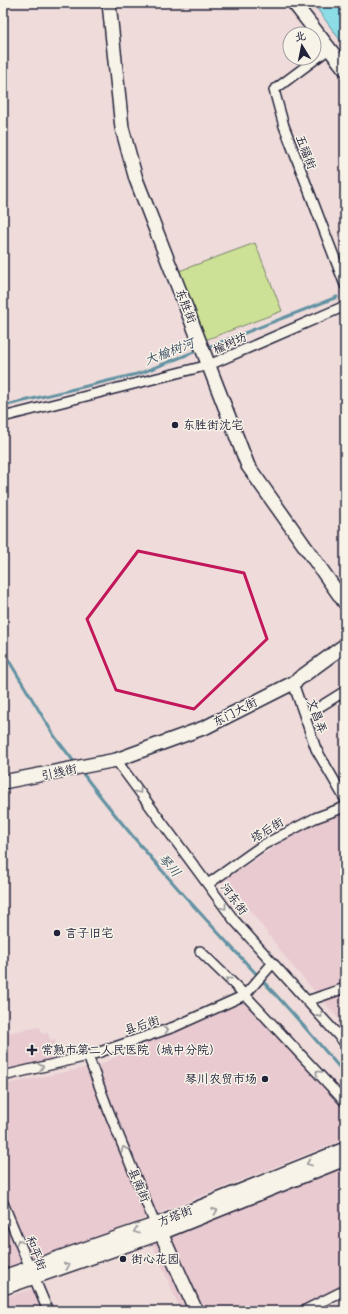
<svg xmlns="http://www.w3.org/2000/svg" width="348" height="1314" viewBox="0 0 348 1314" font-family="'Gochi Hand','LXGW WenKai TC',sans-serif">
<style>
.built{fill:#e8cad0}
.green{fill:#cce196;stroke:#778268}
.water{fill:#8cdde6;stroke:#6292a2}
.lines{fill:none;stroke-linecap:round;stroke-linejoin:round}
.stream{stroke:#6292a2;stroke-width:3}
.street-casing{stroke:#22223b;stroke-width:12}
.secondary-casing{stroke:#22223b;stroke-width:16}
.street{stroke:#f7f3e8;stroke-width:9}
.secondary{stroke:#f7f3e8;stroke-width:13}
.oneway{stroke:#97959a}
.marked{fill:none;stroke:#c2185b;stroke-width:3;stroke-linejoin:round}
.poi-dot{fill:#22223b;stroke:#f7f3e8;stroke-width:1.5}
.labels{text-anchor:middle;stroke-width:3;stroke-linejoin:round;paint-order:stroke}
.street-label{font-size:12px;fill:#22223b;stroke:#f7f3e8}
.poi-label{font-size:12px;fill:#22223b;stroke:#f7f3e8;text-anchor:start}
.water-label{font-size:13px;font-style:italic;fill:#3c5166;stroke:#f7f3e8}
</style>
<rect width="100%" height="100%" fill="#eedbda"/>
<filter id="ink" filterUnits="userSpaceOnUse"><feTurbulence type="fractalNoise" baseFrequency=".025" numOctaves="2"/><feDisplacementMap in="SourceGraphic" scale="8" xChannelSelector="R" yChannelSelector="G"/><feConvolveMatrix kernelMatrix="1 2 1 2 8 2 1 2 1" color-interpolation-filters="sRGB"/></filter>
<g filter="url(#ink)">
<path class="built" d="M345,813V1026L285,957L227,878L298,832Z
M246,1002L257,1017L345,1108V1139L123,1227L28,1262L3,1269V1085L99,1065L178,1028Z
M40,1027L42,1034L48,1033L50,1040L55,1039L59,1059L10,1068L3,1034Z
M345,1159V1295L314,1311H181L152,1243Z
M44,1286L56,1311H3V1298Z"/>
<path class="green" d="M255,243L282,311L205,340L179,271Z"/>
<path class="water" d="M313,3H345V47Z"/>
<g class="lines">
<path class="stream" d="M206,348L337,297
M3,406L141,373L199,350
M3,651L55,737L75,763
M81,771C140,850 208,922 275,994C299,1020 322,1047 345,1074"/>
<defs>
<path id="street" d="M329,49L274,90L284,126L345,285
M3,417L209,365L345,306
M293,683L316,749L345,799
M305,716L345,691
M116,760L234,920L345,1043
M208,884L263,845L315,818L345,807
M200,951L245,995L345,1102
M307,1001L345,988
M88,1056L109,1112L155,1224
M3,1076L88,1056L174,1027L245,995L272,964
M3,1203L48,1311
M303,1311L345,1290"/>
<path id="secondary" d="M109,3L122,128L136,179L248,466L345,603
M294,3L345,69
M3,782L116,760L206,727L293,683L345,645
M156,1226L161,1233L196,1311
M3,1277L163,1222L345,1149
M3,1288L161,1233L345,1159"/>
</defs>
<use href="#street" class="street-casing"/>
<use href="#secondary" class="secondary-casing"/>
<use href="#street" class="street"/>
<use href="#secondary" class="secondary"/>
</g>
<defs><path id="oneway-chevron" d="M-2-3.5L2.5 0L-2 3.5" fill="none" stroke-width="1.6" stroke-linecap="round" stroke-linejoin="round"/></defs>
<g class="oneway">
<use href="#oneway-chevron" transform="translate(139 791) rotate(54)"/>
<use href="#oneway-chevron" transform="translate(224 907) rotate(53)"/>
<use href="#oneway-chevron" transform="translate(228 980) rotate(-137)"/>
<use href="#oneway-chevron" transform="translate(320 1015) rotate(48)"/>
<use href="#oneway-chevron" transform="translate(166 1030) rotate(-18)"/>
<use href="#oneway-chevron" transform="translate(41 1067) rotate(-13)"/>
<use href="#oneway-chevron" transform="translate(318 1073) rotate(-133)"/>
<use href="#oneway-chevron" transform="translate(124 1149) rotate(-113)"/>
<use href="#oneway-chevron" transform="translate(309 1163) rotate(158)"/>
<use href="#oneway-chevron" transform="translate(215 1211) rotate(-22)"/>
<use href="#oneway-chevron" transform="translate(136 1231) rotate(160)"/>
<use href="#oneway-chevron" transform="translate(19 1242) rotate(-111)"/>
<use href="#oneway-chevron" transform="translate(67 1266) rotate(-20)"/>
</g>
</g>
<path class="marked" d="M138,551L244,573L267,639L194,709L116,690L87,619Z"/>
<g class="poi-dot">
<circle cx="175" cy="425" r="4"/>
<circle cx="57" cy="933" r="4"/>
<path d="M30 1044h4v4h4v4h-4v4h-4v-4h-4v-4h4z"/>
<circle cx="265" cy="1079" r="4"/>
<circle cx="123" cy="1259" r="4"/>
</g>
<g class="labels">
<g class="street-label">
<text transform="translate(306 152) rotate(69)" y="4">五福街</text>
<text transform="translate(186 306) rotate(69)" y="4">东胜街</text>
<text transform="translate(230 343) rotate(-24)" y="4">榆树坊</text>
<text transform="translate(235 712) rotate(-27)" y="4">东门大街</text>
<text transform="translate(317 716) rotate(70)" y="4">文昌弄</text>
<text transform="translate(59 772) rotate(-12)" y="4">引线街</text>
<text transform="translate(267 830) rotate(-31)" y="4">塔后街</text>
<text transform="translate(234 899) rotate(53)" y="4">河东街</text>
<text transform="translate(142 1025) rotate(-18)" y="4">县后街</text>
<text transform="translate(139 1185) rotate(67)" y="4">县南街</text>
<text transform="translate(175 1216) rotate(-21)" y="4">方塔街</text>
<text transform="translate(36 1253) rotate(69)" y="4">和平街</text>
</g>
<g class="poi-label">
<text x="183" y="429">东胜街沈宅</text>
<text x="65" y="937">言子旧宅</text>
<text x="41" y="1054">常熟市第二人民医院（城中分院）</text>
<text x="257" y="1083" text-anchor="end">琴川农贸市场</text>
<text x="131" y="1263">街心花园</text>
</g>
<g class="water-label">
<text transform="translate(169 351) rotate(-21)" y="5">大榆树河</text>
<text transform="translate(170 865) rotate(49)" y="5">琴川</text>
</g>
</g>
<rect width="348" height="1314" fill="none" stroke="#f7f3e8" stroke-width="16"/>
<rect x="8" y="8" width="332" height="1298" fill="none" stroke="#22223b" stroke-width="1.5" filter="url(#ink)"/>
<g transform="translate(302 46) rotate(350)"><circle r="19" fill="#f7f3e8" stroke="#a29fa3"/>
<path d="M0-3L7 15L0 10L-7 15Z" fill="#22223b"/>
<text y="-6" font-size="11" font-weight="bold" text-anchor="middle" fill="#22223b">北</text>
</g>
</svg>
